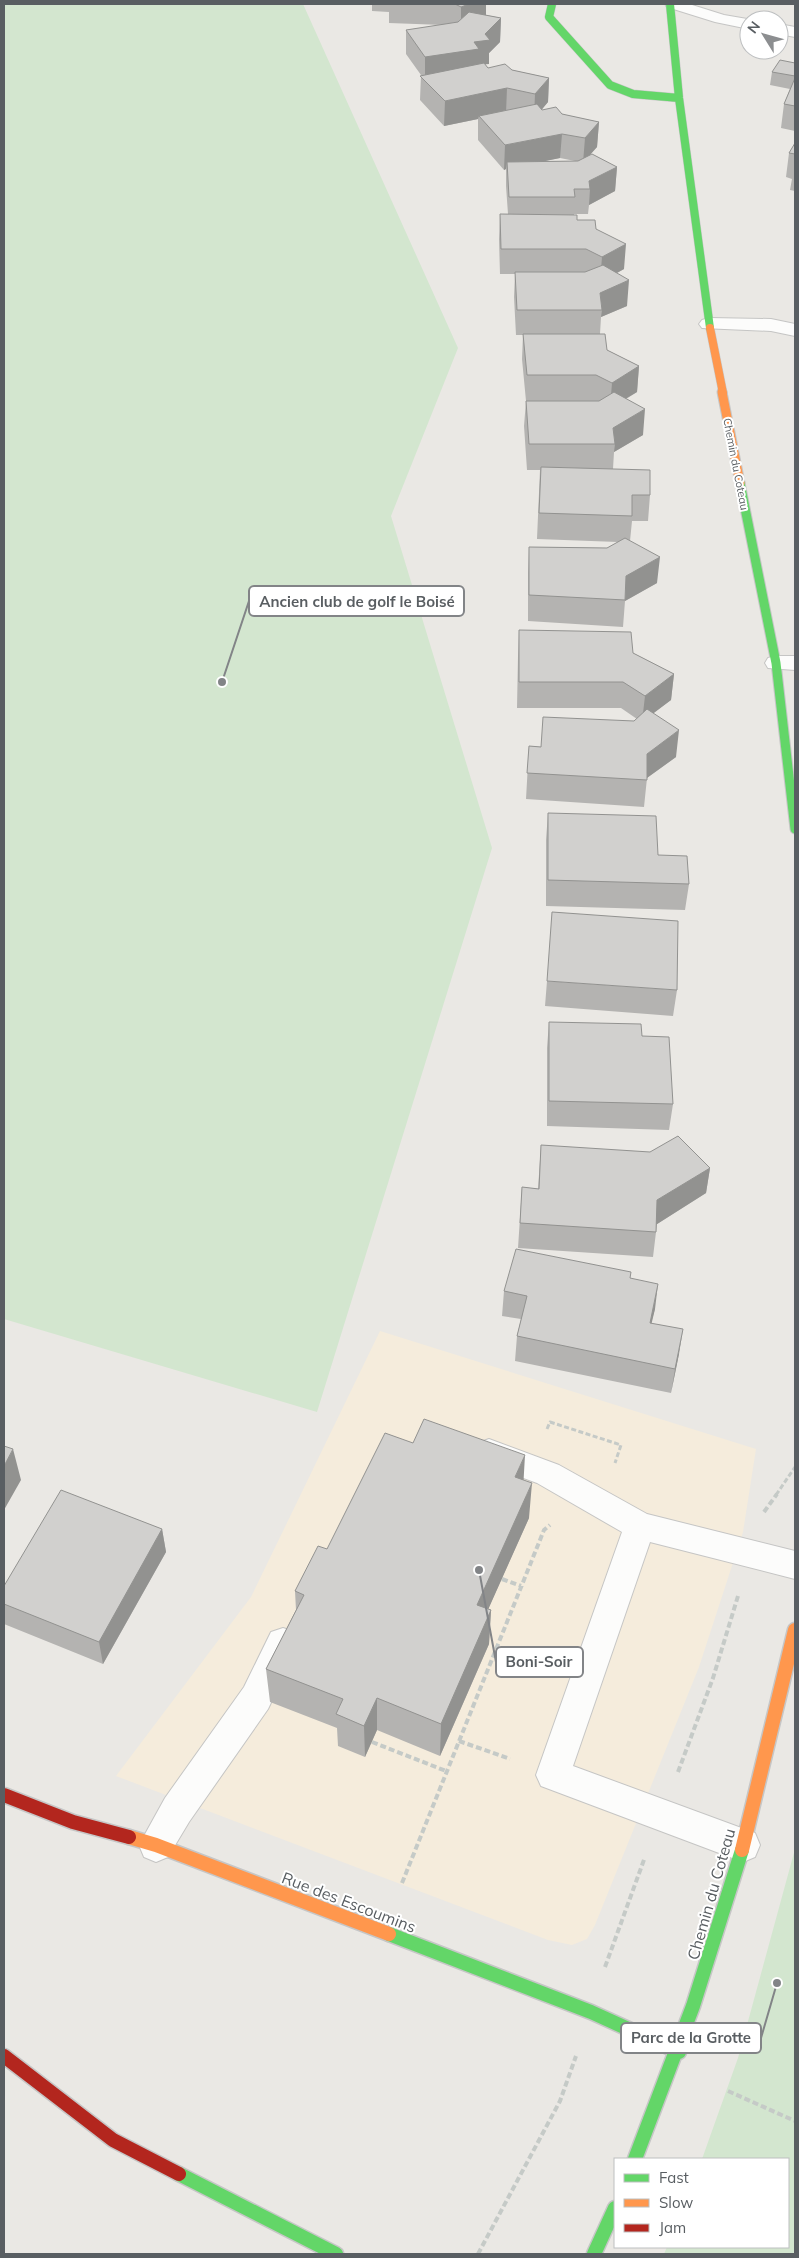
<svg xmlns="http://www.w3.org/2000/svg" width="799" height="2258" viewBox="0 0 799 2258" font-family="Mulish,sans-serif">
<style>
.commercial{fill:#f5ecdc}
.green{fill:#d3e6cf}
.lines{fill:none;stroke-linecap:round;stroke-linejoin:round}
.lane-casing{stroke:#c5c5c4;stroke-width:2}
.street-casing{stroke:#c5c5c4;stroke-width:2}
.fast-far2-casing{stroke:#c6c6c6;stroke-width:9}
.fast-far1-casing{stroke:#c6c6c6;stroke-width:11}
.fast-casing{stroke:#c6c6c6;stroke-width:17}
.slow-far2-casing{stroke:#c6c6c6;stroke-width:9}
.slow-far1-casing{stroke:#c6c6c6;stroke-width:11}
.slow-casing{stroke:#c6c6c6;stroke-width:17}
.jam-casing{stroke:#c6c6c6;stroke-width:17}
.path-far1{stroke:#c5cac7;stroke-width:3;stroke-dasharray:5 2.5;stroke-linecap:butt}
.path{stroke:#c5cac7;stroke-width:4;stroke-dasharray:6 3;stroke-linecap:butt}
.lane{fill:#fcfcfb;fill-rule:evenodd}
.street{fill:#fcfcfb;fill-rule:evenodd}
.fast-far2{stroke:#63d668;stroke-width:8}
.fast-far1{stroke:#63d668;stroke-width:9}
.fast{stroke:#63d668;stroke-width:14}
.slow-far2{stroke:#ff974d;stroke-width:8}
.slow-far1{stroke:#ff974d;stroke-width:9}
.slow{stroke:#ff974d;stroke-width:14}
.jam{stroke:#b3261e;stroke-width:14}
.wall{fill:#b4b3b1;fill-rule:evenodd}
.shaded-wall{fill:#929290}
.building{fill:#d1d0ce;stroke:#929290}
.labels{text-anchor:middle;stroke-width:4;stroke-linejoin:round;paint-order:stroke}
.far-street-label{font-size:11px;fill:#595e62;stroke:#fff}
.near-street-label{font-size:16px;fill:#595e62;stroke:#fff}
.leader{fill:none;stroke:#828487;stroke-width:2}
.callout-dot{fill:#828487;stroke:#fff;stroke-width:2}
.callout{fill:#fff;stroke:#828487;stroke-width:2}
.callout-label{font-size:15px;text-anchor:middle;font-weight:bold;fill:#595e62}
</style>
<rect width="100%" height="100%" fill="#eae8e4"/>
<path class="commercial" d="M380,1331L756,1449L743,1532L699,1667L595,1925L587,1939L572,1945L548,1940L116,1776L251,1597Z"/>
<path class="green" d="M4,4H303L458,348L391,516L492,848L317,1412L4,1319Z
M795,1849V2254H664L667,2247H788V2159H702L738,2058Z"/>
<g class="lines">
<defs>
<path id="lane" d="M489,1439L559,1465L647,1514L795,1551V1579L650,1542L573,1766L755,1833L760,1845L755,1857L743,1862L541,1786L536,1775L622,1532L537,1483L478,1461L474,1452L478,1443Z
M283,1628L295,1632L299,1643L268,1709L189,1822L168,1857L156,1862L144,1857L139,1845L165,1798L244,1687L271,1632Z"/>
<path id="street" d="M665,4H689L724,15L753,20H749V29L715,22L667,7Z
M779,24L795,27V37L779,34Z
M709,318L771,319L795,324V336L771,331L702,328L699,324L702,320Z
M776,656H795V670L768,668L765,663L768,658Z"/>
<path id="fast-far2" d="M552,4L549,17L610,85L633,94L679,98
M670,4L679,98L710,328"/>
<path id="fast-far1" d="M740,483L776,663L795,829"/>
<path id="fast" d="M389,1934L591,2012L679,2052
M635,2159L693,2006L742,1850
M179,2174L336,2254
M594,2254L615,2208"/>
<path id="slow-far2" d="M710,328L723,393"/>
<path id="slow-far1" d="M722,392L740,483"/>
<path id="slow" d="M129,1837L156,1845L389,1934
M742,1850L795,1630"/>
<path id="jam" d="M4,1795L73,1822L129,1837
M4,2056L113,2140L179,2174"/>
</defs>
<use href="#lane" class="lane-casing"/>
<use href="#street" class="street-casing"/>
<use href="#fast-far2" class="fast-far2-casing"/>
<use href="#fast-far1" class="fast-far1-casing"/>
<use href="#fast" class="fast-casing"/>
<use href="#slow-far2" class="slow-far2-casing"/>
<use href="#slow-far1" class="slow-far1-casing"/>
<use href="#slow" class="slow-casing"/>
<use href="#jam" class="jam-casing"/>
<path class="path-far1" d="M547,1429L550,1422L621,1445L615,1463
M776,1495L795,1467"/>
<path class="path" d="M764,1512L777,1494
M502,1579L521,1586
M459,1741L510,1759
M372,1742L446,1771
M678,1772L713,1678L738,1596
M402,1883L544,1530L550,1525
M605,1967L645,1857
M728,2091L795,2121
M478,2254L560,2101L576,2056"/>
<use href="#lane" class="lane"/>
<use href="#street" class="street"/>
<use href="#fast-far2" class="fast-far2"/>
<use href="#fast-far1" class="fast-far1"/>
<use href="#fast" class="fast"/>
<use href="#slow-far2" class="slow-far2"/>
<use href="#slow-far1" class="slow-far1"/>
<use href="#slow" class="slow"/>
<use href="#jam" class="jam"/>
</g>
<path class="wall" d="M372,4H486V15L501,18L500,42L489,53V64H485L488,68L512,70L549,78L548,102L542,109V110L599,122L597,147L589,155L617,167L615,191L589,205L588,214H574V215L577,220L596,229L624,269L617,273L627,306L601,317L600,334L607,350L639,366L637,392L626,399L643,435L614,452L613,469L650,495L648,521H632L630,541L657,583L625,601L623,627L528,621V573L529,547L607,548L618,542L537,539L540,470H527L524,426L526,401L522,359L523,335H516L514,297L515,274H500L499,239L500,214H508L506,186V169L504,170L478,140V119L444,126L420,100L421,75L406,54V30L443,25L389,23V12L372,11ZM560,158L575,161H544Z
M795,63V131L781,128L784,104L790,89L770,85L772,72Z
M795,143V191L790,190L792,179L786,177L789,153Z
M519,630L633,653L674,674L671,700L653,713L676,757L647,778L644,807L526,799L529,746L541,747L634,721L637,719L621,708H517L518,656Z
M548,813L658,855L689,884L685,910L546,906V840Z
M547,981L677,990L673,1016L545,1006Z
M549,1022L642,1036L673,1104L669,1130L547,1126V1048Z
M541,1145L710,1168L706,1193L657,1224L656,1232L653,1257L518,1248L522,1187L538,1189Z
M630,1278L655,1309L651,1323L679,1354L671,1393L515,1361L517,1336L521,1319L502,1316L504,1291Z
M413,1443L523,1480L529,1518L488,1609L491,1610L489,1644L440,1756L377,1730L365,1757L338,1746L337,1728L270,1702L266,1669L296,1610L295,1591L327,1549Z
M162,1529L166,1552L103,1664L4,1624V1586Z"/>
<path class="shaded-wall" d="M469,4H486V20L461,31V7Z
M501,18L500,42L489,53V64L478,65V73L425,81V57L474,42L485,34Z
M549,78L548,102L534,119L535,94Z
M507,88L506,113L479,116L478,119L444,126L445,101Z
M599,122L597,147L583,163L585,138Z
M562,134L560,158L507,169V162L506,169L504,170L505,145Z
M617,167L615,191L589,205L590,189L589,181Z
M626,244L624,269L600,282L602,257Z
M629,280L627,306L601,317L602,310L600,293Z
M639,366L637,392L610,408L612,383Z
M645,409L643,435L614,452L615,444L613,428Z
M660,557L657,583L625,601L626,576Z
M674,674L671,700L642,722L645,696Z
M679,730L676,757L644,780L647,754Z
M710,1168L706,1193L654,1226L657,1200Z
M658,1284L655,1309L646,1347L650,1323Z
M683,1329L679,1354L671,1393L675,1369Z
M13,1449L21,1480L4,1510V1466Z
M525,1455L523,1490L515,1477Z
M532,1483L529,1518L475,1639L477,1605Z
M162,1529L166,1552L103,1664L99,1642Z
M491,1610L489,1644L440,1756L441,1724Z
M377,1698V1730L365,1757L364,1726Z"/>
<path class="building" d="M455,4H469L461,7Z
M469,12L501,18L485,34L490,40L474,42L479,49L425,57L406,30L458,22Z
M780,60L795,63V76L772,72Z
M484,63L488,68L505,64L512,70L549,78L535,94L507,88L445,101L420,76Z
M795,78V106L784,104Z
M537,104L542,110L556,107L562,114L599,122L585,138L562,134L505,145L479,116Z
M795,143V154L789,153Z
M592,154L617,167L589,181L590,189H574L575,197H509L507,162L578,161Z
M500,214L577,215V220H595L596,229L626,244L602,257L586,249H501Z
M603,265L629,280L600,293L602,310H517L515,272H585Z
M523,334H605L607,350L639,366L612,383L596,375H527Z
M614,392L645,409L613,428L615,444H529L526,401H599Z
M541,467L650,470V495H632V516L539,513Z
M625,538L660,557L626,576L625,600L529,595V547L607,548Z
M519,630L631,632L633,653L674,674L645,696L623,682H519Z
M647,709L679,730L647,754V780L527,773L529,746L541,747L543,717L634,721Z
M548,813L656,816L658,855L687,856L689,884L548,880Z
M552,912L678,921L677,990L547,981Z
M549,1022L641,1024L642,1036L669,1037L673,1104L549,1101Z
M678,1136L710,1168L657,1200L656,1232L520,1223L522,1187L539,1189L541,1145L650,1152Z
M516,1249L631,1272L630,1278L658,1284L650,1323L683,1329L675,1369L517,1336L527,1296L504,1291Z
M424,1419L525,1455L515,1477L532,1483L477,1605L491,1610L441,1724L377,1698L364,1726L336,1714L343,1699L266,1669L304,1595L295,1591L318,1546L327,1549L385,1433L413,1443Z
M4,1446L13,1449L4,1466Z
M61,1490L162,1529L99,1642L4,1604V1586Z"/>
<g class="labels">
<g class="far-street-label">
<text transform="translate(736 464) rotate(79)" y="4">Chemin du Coteau</text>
</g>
<g class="near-street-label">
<text transform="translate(711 1894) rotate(-74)" y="6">Chemin du Coteau</text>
<text transform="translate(349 1902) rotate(21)" y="6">Rue des Escoumins</text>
</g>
</g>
<path class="leader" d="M222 682L249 601M479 1570L496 1662M777 1983L761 2038"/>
<g class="callout-dot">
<circle cx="222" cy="682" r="5"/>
<circle cx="479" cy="1570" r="5"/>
<circle cx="777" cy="1983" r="5"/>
</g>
<g class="callout">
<rect x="249" y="586" width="215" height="30" rx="5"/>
<rect x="496" y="1647" width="87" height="30" rx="5"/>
<rect x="621" y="2023" width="140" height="30" rx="5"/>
</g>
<g class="callout-label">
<text x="357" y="607">Ancien club de golf le Boisé</text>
<text x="539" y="1667">Boni-Soir</text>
<text x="691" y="2043">Parc de la Grotte</text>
</g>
<rect width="799" height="2258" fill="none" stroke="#595e62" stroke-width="10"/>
<rect x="614" y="2158" width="175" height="90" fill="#ffffff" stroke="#bdbfc0"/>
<rect x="624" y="2174" width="25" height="8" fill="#63d668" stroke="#bdbfc0"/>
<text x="659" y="2183" font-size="15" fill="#595e62">Fast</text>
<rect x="624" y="2199" width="25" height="8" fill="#ff974d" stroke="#bdbfc0"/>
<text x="659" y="2208" font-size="15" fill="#595e62">Slow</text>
<rect x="624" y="2224" width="25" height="8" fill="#b3261e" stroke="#bdbfc0"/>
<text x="659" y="2233" font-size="15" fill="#595e62">Jam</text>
<g transform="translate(764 35) rotate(307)"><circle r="24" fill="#ffffff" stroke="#bdbfc0"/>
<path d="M0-4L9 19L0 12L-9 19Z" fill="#8c8e90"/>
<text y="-8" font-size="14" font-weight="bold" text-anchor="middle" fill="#595e62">N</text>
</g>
</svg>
